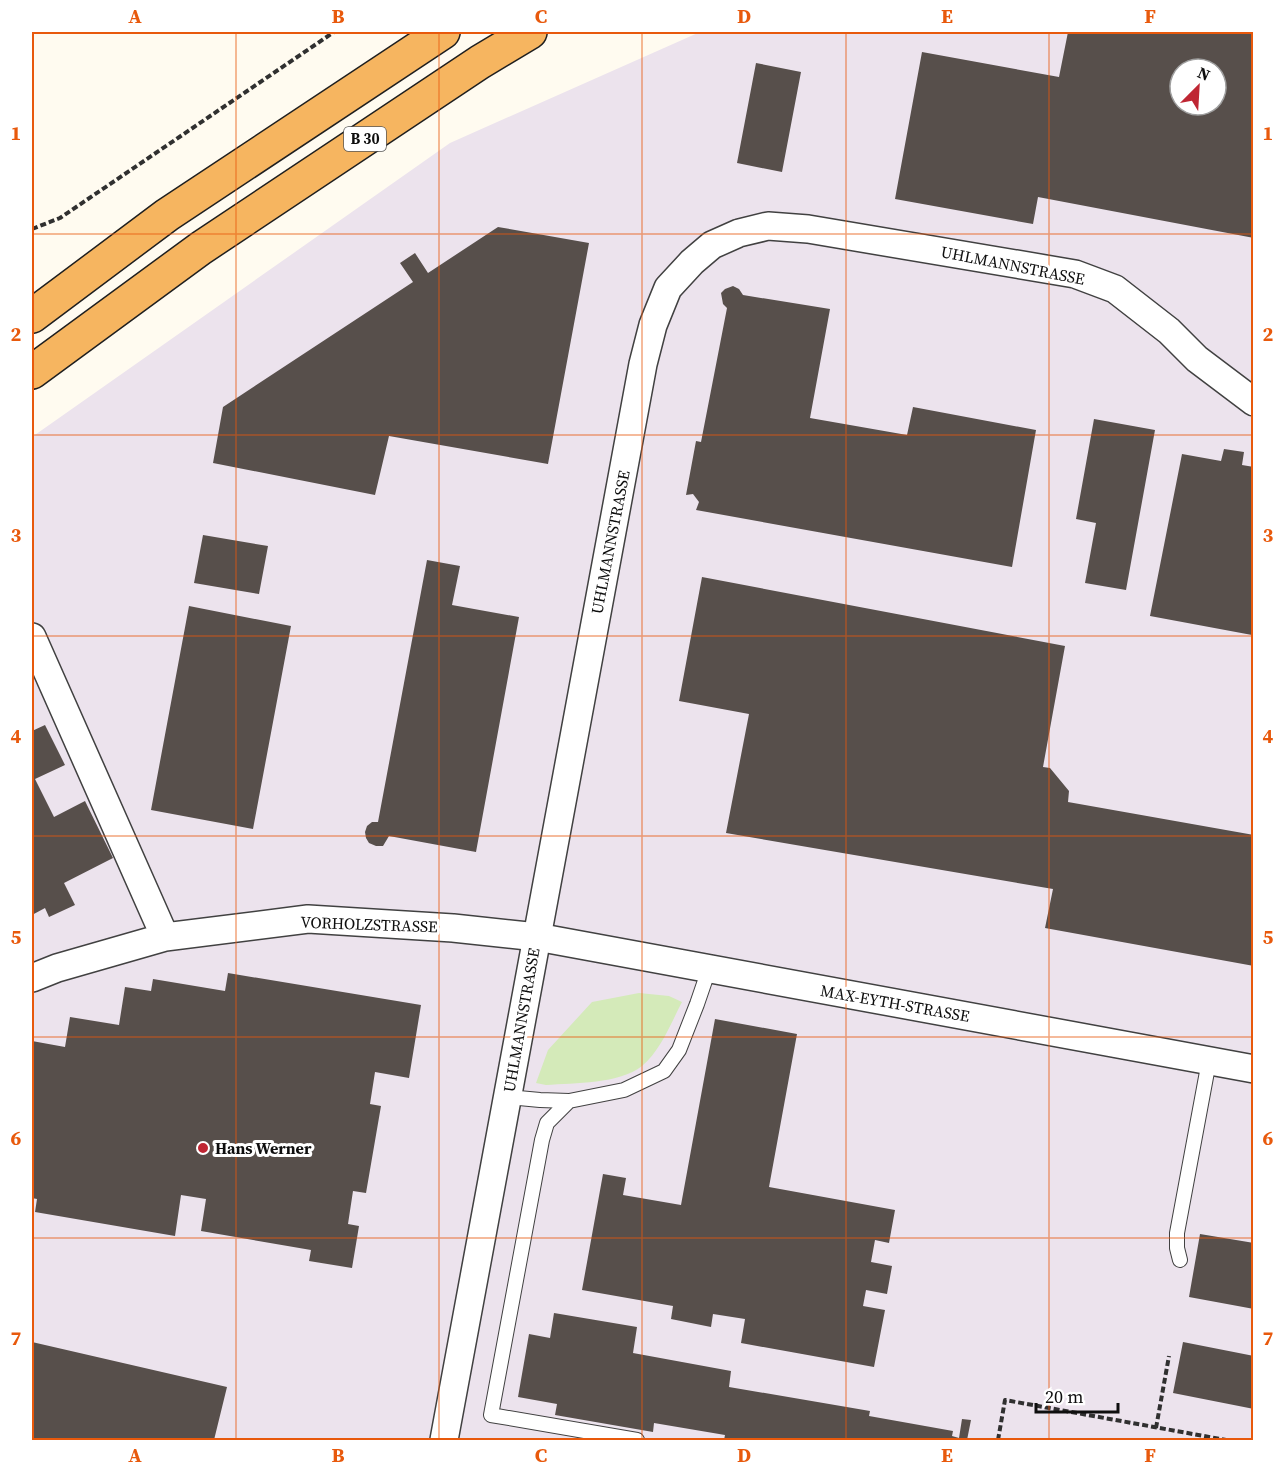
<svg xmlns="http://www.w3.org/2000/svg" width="1285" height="1472" viewBox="0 0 1285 1472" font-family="'Source Serif 4',serif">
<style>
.industrial{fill:#ece3ed;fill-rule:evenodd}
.green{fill:#d4eab9}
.building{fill:#574f4b;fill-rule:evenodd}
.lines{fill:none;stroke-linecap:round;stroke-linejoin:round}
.service-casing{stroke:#414141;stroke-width:16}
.minor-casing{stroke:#414141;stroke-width:30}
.trunk-casing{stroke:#1f1f1f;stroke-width:36}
.path{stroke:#303030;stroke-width:4;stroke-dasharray:6 3;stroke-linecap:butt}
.service{stroke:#fff;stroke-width:14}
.minor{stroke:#fff;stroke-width:27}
.trunk{stroke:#f6b560;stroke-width:33}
.grid{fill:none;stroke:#e8590c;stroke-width:1.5;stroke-opacity:0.55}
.poi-dot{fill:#bf2633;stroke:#fff;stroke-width:2}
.labels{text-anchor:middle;stroke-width:6;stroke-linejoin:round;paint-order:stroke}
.shield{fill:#fff;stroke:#565656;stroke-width:1.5}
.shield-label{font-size:15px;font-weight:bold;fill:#0e0e0e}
.street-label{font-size:16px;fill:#0e0e0e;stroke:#fff}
.poi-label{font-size:16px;font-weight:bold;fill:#0e0e0e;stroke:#fff;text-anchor:start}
.neatline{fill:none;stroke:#e8590c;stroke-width:2}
.grid-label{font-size:20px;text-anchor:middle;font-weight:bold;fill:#e8590c}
</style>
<rect width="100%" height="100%" fill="#fffbf0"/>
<path class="industrial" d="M700,32H1253V1440H32V437L450,143ZM1180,69H1216V105H1180Z"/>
<path class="green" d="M639,993L669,996L682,1002C671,1023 661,1050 642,1066C619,1084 575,1083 546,1085L536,1083L548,1050L592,1002Z"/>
<path class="building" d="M1068,32H1254V238L1038,197L1033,224L895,199L922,52L1059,77ZM1180,69H1216V105H1180Z
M756,63L801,72L782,172L737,163Z
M498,227L589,243L548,464L389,436L375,495L213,463L223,407L413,282L400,263L415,253L428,273Z
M733,286L739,289L743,295L830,309L810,418L907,435L913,407L1036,430L1012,567L696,510L699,502L693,494L686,495L696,441L701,442L727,308L723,304L721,293L725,289Z
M1094,419L1155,430L1126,590L1085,583L1096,523L1076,519Z
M1224,449L1244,452L1242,465L1254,467V625L1252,635L1150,616L1182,454L1221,461Z
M203,535L268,546L259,594L194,583Z
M427,560L460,566L452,605L519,617L476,852L389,836L383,846H376L369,843L366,838L365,832L367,826L372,822H378Z
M702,577L1065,646L1043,767L1050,768L1069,791L1068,802L1254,835V966L1045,928L1053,889L726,833L749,714L679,701Z
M189,606L291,626L253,829L151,810Z
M45,725L65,765L35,779L54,817L85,801L113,858L64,883L75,905L49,917L45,908L32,915V731Z
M228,973L421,1005L409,1078L375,1072L370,1104L381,1106L366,1193L353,1191L348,1224L359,1226L352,1268L309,1261L311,1250L201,1231L206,1199L181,1195L175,1236L35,1212L37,1199L32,1198V1041L65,1047L70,1017L119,1025L125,987L151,991L153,979L225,991Z
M715,1019L797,1034L769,1187L895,1210L889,1243L875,1240L871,1262L892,1266L887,1294L866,1290L863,1306L885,1310L874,1367L741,1343L745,1319L713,1314L711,1327L671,1319L673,1306L582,1290L603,1174L626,1178L623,1195L681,1205Z
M1200,1234L1254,1243V1309L1189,1297Z
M554,1313L637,1327L633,1353L731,1371L729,1387L870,1411L869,1416L953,1431L952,1436L959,1438L962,1419L971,1420L967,1440H724L725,1435L654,1423L653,1432L555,1415L557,1404L518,1397L529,1334L550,1338Z
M32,1342L227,1387L214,1440H32Z
M1183,1342L1254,1356V1409L1173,1393Z"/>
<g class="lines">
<defs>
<path id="service" d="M507,1097L540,1100L569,1101
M1180,1260L1177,1248V1233L1209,1061
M637,1440L491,1415L542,1140L547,1123L569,1101L624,1090L664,1071L679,1050L697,1004L709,969"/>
<path id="minor" d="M32,637L165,937
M32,978L57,968L165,937L308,919L453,928L537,937L1254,1069
M444,1440L643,364L653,325L668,288L692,262L712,245L739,233L768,226L808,229L1075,274L1115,289L1169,331L1197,359L1254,402"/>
<path id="trunk" d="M32,316L167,215L443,32
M32,372L201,248L480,62L530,32"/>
</defs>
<use href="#service" class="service-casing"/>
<use href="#minor" class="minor-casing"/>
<use href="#trunk" class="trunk-casing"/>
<path class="path" d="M32,229L60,218L334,32
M1156,1428L1169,1356
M998,1440L1005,1400L1226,1440"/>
<use href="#service" class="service"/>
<use href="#minor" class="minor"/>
<use href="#trunk" class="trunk"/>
</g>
<path class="grid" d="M236,32V1440M439,32V1440M642,32V1440M846,32V1440M1049,32V1440M32,234H1254M32,435H1254M32,636H1254M32,836H1254M32,1037H1254M32,1238H1254"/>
<circle class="poi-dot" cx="203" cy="1148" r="6"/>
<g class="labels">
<rect class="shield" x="344" y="127" width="42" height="24" rx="4.5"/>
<g class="shield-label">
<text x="365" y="144">B 30</text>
</g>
<g class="street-label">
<text transform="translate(1013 265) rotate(11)" y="6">UHLMANNSTRASSE</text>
<text transform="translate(610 542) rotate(-79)" y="6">UHLMANNSTRASSE</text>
<text transform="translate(369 924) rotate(2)" y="6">VORHOLZSTRASSE</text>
<text transform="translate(895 1003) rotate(10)" y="6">MAX-EYTH-STRASSE</text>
<text transform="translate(521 1020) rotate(-80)" y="6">UHLMANNSTRASSE</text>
</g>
<g class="poi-label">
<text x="215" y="1154">Hans Werner</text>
</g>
</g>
<rect width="1285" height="1472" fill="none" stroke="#ffffff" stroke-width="66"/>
<g transform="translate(1198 87) rotate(24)"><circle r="28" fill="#ffffff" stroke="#9f9f9f" stroke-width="1.5"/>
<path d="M0-4.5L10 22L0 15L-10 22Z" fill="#bf2633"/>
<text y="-9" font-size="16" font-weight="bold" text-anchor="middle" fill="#0e0e0e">N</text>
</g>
<path d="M1036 1403v9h82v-9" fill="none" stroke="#0e0e0e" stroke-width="3"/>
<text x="1045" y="1403" font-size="18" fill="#0e0e0e" stroke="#ffffff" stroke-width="4.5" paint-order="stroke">20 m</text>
<rect x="33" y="33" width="1219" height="1406" class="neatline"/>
<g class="grid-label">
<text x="135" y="23">A</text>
<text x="338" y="23">B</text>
<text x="541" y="23">C</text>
<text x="744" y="23">D</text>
<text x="947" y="23">E</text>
<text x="1150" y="23">F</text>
<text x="16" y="140">1</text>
<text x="1268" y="140">1</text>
<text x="16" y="341">2</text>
<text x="1268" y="341">2</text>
<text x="16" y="542">3</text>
<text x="1268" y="542">3</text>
<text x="16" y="743">4</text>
<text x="1268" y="743">4</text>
<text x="16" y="944">5</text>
<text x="1268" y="944">5</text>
<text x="16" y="1145">6</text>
<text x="1268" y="1145">6</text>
<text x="16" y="1345">7</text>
<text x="1268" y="1345">7</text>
<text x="135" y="1462">A</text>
<text x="338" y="1462">B</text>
<text x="541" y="1462">C</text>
<text x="744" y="1462">D</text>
<text x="947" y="1462">E</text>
<text x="1150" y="1462">F</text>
</g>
</svg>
